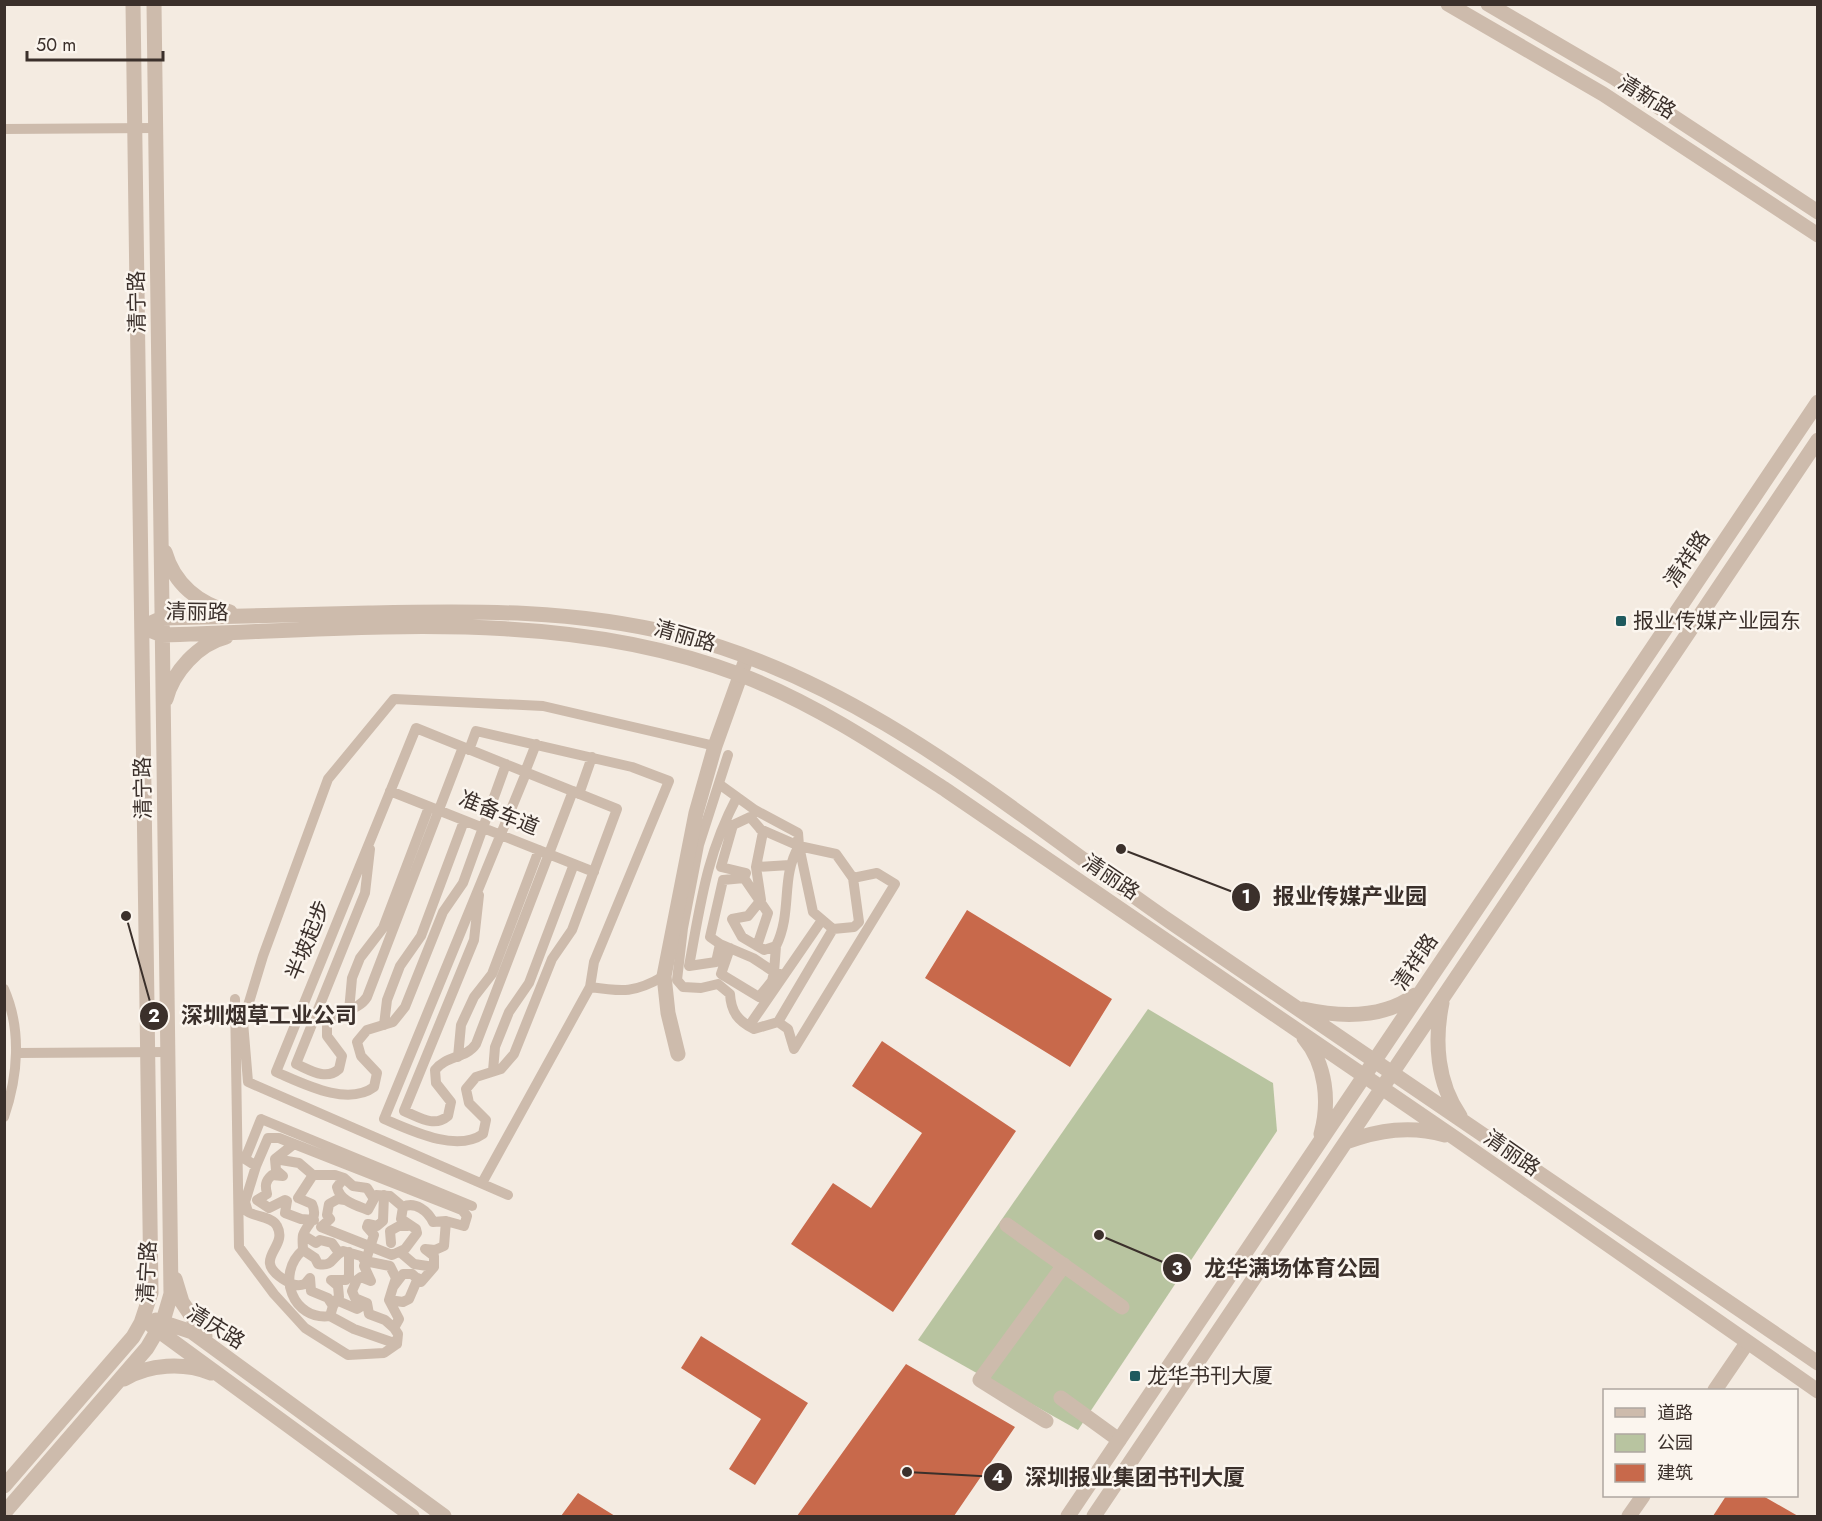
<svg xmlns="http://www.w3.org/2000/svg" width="1822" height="1521" viewBox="0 0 1822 1521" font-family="Jost,'Noto Sans SC',sans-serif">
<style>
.green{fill:#b8c4a0}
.building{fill:#c8694b}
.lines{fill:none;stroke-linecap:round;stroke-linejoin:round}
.service{stroke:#cdbbac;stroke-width:10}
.minor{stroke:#cdbbac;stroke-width:15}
.tertiary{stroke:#cdbbac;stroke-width:15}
.poi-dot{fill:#1f5a5e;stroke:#fbf5ee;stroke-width:2}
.labels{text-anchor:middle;stroke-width:5;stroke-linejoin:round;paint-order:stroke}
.street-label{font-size:21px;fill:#3b302b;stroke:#fbf5ee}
.poi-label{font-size:21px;fill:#3b302b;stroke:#fbf5ee;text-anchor:start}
.leader{fill:none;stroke:#3b302b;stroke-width:2}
.callout-dot{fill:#3b302b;stroke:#fbf5ee;stroke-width:2}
.mark-label{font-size:18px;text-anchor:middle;font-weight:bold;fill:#fff}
.callout-label{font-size:22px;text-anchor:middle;font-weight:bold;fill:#3b302b;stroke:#fbf5ee;stroke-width:5;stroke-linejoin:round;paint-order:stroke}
</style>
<rect width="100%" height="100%" fill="#f4ebe1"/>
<path class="green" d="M1148,1009L1273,1083L1277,1131L1078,1430L918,1340Z"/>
<path class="building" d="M967,910L1112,999L1070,1067L925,978Z
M882,1041L1016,1131L893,1312L791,1244L833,1183L871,1208L922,1133L852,1086Z
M701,1336L808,1403L755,1485L729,1469L761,1419L681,1368Z
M906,1364L1015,1427L954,1516H797Z
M578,1493L615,1516H561Z
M1726,1496H1763L1798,1516H1713Z"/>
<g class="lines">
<path class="service" d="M4,129L155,128
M469,750L476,731L632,767L669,781L594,962L590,987
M728,755L699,845L683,928L677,980L683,987L701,988L718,984L730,994C731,1012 738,1021 754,1029L778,1022L788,1029L794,1049L895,884L877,873L853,878L859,922L854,927L833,929L813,912L799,846C780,878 793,911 776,946L764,950L742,937L732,919L748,916L761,900L756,867L763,832L750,817L733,825L721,867L746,873L744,878L723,880L710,937L720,944L716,962L689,966C701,902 706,856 737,797
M506,764L463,883L443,912L405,1007L393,1022L367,1030L357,1042L361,1056L377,1073L374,1087C347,1107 302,1083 276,1072L416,728C483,755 550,782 617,809L572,930L552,959L514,1054L501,1069L476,1077L466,1089L469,1103L486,1120L483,1134C456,1153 410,1130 384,1119L526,773
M525,772L536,744
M719,784L755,810L798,833L799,846
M390,791L594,872
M579,794L592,757
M760,829L799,846L836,854L853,878
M370,849L365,893L296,1064C310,1070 326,1081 339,1069L342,1056L327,1036V1023C337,1008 357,1013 367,997L463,747
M756,867L790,865
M744,878L768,913L757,946
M479,895L474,940L404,1111C419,1117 434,1128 448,1116L451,1102L436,1083L435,1070C446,1055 466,1059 476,1044L573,791
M720,944L753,958L774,972L772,981L759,997L721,974L730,948
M776,946L774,972L780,974
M4,989C22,1030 18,1076 4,1117
M235,999L239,1247L274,1294L305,1328L348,1355L384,1353L397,1344
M349,1011L352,978L360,958L383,928L429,807
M778,1022L833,929
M384,1025L387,1000L400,966L421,936L464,821
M749,1026L822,920
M17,1053L168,1052
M458,1057L461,1025L474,997L492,974L539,850
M493,1071L495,1047L509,1012L529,983L574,864
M294,1144L275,1159L276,1170L283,1176L272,1175C265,1181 265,1186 267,1194L257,1200L269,1208L285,1200L287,1201L285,1213L301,1219L314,1220
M275,1159L299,1163L313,1175
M256,1166L245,1202L248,1212C257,1217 273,1217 277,1226C289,1248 251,1258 283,1279C291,1284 296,1287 305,1284L310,1278L311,1291L328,1298L333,1306L339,1297L338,1286L331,1280H346L349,1276V1252
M344,1178L337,1187C340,1201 355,1205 368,1210L376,1195L390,1196L403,1207
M482,1183L590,987C623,992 635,993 664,976
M508,1195L248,1082L243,1022L263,956L328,779L394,699L543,706L715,746
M374,1199L367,1188L353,1186L344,1178L335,1175H313L298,1198L312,1204C319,1219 307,1223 303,1235C302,1239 303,1246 303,1250L315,1258L318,1264C334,1267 331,1257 343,1251L361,1256L365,1261L390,1266L396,1278L393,1287L403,1274H412L421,1282L434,1267V1256L425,1249L435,1250L444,1246L446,1221
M345,1200L338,1199L329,1204L327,1215L330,1219L321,1227L392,1255L405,1249L417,1233L416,1229L401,1219L403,1207C415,1201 428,1211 433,1222L446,1221L464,1226L467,1216L462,1210L279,1138H268L256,1166L245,1159L261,1119L472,1206
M303,1235L316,1243L320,1240L332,1243L339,1253
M391,1243L390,1231L399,1226H408
M303,1250C275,1274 293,1321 330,1316L333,1306
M400,1252L414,1264L434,1267
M336,1300L357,1309L367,1303L369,1314L385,1320L394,1328L399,1319L389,1300L393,1287
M389,1300L403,1302L409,1299L418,1278
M367,1303L355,1298L352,1291L357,1280L361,1277L371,1281L364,1266L374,1235L367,1227L368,1224L377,1226L383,1221L384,1195
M330,1316L354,1329L397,1344L398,1334L394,1328"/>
<path class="minor" d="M678,1054L668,1013L664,976L696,813L715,746L747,657
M1007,1225L1122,1307
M1715,1390L1747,1343
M1061,1398L1119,1440
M1046,1421L980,1380L1064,1265
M1629,1516L1643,1496"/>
<path class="tertiary" d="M1448,4L1603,94L1818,235
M1488,4L1613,77L1818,212
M165,552C174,584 199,604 230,612
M142,627L162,635C355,630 557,605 741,675C814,703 880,747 946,790L1455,1138L1818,1391
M142,627L162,618C231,616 300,615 369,613C478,611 571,609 678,635C865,681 1017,816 1172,923C1387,1070 1602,1217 1818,1363
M166,699C173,672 198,644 226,637
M1442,1003C1434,1041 1437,1083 1460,1116
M1303,1009C1340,1017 1383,1019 1415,995
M1304,1038C1326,1064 1330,1102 1321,1134
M1346,1142C1379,1130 1410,1125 1445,1135
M175,1279L182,1302L205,1336
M156,1320L192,1332L444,1516
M152,1326L412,1516
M124,1379C149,1364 184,1362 211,1373
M4,1486L133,1337L141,1323L151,1293L133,4
M4,1513L147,1348L163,1321L171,1294L154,4
M1068,1516L1818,402
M1094,1516L1818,440"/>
</g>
<g class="poi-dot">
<rect x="1615" y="615" width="12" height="12" rx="3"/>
<rect x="1129" y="1370" width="12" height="12" rx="3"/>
</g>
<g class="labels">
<g class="street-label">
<text transform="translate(1647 97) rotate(32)" y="7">清新路</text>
<text transform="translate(137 302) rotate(-91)" y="7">清宁路</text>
<text transform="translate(1687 559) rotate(-56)" y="7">清祥路</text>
<text transform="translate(197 612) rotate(1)" y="7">清丽路</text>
<text transform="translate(685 636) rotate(16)" y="7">清丽路</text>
<text transform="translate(143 788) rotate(-91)" y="7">清宁路</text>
<text transform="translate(499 813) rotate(22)" y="7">准备车道</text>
<text transform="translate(1111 877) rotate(34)" y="7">清丽路</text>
<text transform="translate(308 940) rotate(-68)" y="7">半坡起步</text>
<text transform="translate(1415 962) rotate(-56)" y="7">清祥路</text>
<text transform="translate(1512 1153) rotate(35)" y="7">清丽路</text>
<text transform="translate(147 1272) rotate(-87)" y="7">清宁路</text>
<text transform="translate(216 1327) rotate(32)" y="7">清庆路</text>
</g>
<g class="poi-label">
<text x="1633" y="628">报业传媒产业园东</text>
<text x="1147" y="1383">龙华书刊大厦</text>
</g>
</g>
<path class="leader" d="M1121 849L1246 897M126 916L154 1016M1099 1235L1177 1268M907 1472L998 1477"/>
<g class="callout-dot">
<circle cx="1121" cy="849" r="6"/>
<circle cx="126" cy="916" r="6"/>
<circle cx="1099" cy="1235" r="6"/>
<circle cx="907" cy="1472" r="6"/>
<circle cx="1246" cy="897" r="15"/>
<circle cx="154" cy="1016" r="15"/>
<circle cx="1177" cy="1268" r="15"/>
<circle cx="998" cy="1477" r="15"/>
</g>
<g class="mark-label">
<text x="1246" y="903">1</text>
<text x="154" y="1022">2</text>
<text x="1177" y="1275">3</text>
<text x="998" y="1483">4</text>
</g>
<g class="callout-label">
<text x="1350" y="904">报业传媒产业园</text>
<text x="269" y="1023">深圳烟草工业公司</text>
<text x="1292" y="1276">龙华满场体育公园</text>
<text x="1135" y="1485">深圳报业集团书刊大厦</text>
</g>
<rect width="1822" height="1521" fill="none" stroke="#3b302b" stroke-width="12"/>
<rect x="1603" y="1389" width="195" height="108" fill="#fbf5ee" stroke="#aea6a0" stroke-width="1.5"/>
<rect x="1615" y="1408" width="30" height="9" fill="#cdbbac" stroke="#aea6a0" stroke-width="1.5"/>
<text x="1657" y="1419" font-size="18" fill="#3b302b">道路</text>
<rect x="1615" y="1434" width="30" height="18" fill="#b8c4a0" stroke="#aea6a0" stroke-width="1.5"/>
<text x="1657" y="1449" font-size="18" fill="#3b302b">公园</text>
<rect x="1615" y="1464" width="30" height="18" fill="#c8694b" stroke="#aea6a0" stroke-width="1.5"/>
<text x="1657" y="1479" font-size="18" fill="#3b302b">建筑</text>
<path d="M27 51v9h136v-9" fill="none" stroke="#3b302b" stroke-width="3"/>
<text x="36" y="51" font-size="18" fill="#3b302b" stroke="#fbf5ee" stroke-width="4.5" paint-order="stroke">50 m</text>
</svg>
